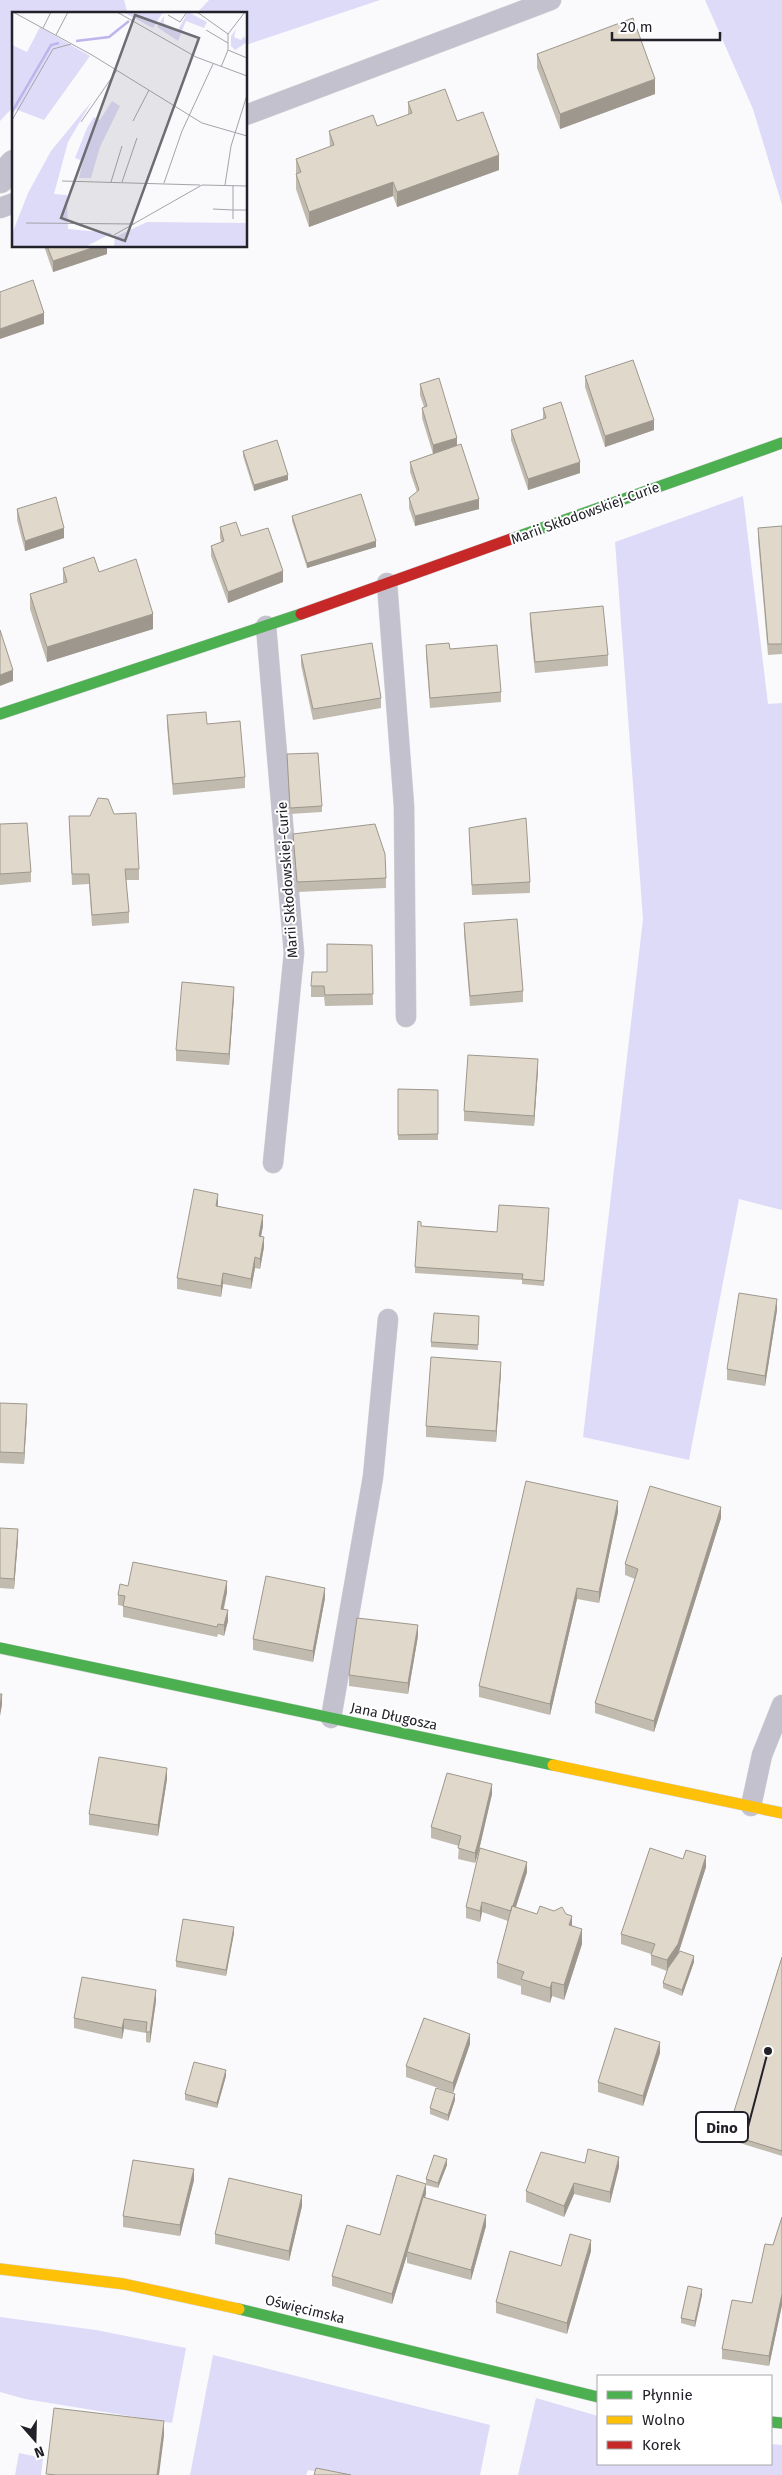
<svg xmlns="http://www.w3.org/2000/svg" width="782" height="2475" viewBox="0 0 782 2475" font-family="'Fira Sans',sans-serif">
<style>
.green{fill:#dedbf8}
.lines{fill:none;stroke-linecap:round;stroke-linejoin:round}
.lane-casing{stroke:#d4d4d6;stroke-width:21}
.street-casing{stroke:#d4d4d6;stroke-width:29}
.fast-casing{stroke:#d4d4d6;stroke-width:12}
.slow-casing{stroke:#d4d4d6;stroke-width:12}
.jam-casing{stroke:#d4d4d6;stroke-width:12}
.lane{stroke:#c3c1cd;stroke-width:20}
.street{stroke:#c3c1cd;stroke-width:28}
.fast{stroke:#4caf50;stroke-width:11}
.slow{stroke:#ffc107;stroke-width:11}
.jam{stroke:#c62828;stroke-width:11}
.wall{fill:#c1baae}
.shaded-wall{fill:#9d978d}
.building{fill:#e0d8ca;stroke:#9d978d}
.labels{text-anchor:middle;stroke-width:4;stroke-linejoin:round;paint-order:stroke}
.street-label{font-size:14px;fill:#22212a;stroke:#fff}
.inset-river{fill:none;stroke:#bdb5ec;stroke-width:2.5}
.inset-road{fill:none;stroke:#a4a3a9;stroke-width:1}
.view{fill:#6e6d74;fill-opacity:0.15;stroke:#6e6d74;stroke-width:2.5}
.inset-edge{fill:none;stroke:#22212a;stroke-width:2.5}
.leader{fill:none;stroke:#22212a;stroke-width:2}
.callout-dot{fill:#22212a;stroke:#fff;stroke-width:2}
.callout{fill:#fff;stroke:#22212a;stroke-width:2}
.callout-label{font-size:15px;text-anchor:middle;font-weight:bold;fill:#22212a}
</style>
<rect width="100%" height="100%" fill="#fafafd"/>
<path class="green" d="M0,0H124L127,11L122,14H14V106L0,121Z
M209,0H380L246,45V14H196Z
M705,0H782V205L753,109Z
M743,496L768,704L782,703V1210L739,1199L689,1460L583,1437L643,919L615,542Z
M0,2317L96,2330L186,2348L172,2423L25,2399L0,2392Z
M213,2355L490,2425L480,2475H331L308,2470L306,2475H190Z
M536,2398L598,2416V2464H771V2444L782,2445V2475H518Z
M19,2453L43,2458L41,2475H15Z"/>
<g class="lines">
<defs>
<path id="lane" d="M246,115L551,0
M0,208L14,203
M387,583L404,806L406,1017
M266,626L294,953L273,1163
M331,1718L373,1477L388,1319
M751,1806L762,1755L782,1705"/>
<path id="street" d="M0,179L14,164"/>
<path id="fast" d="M511,539L782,443
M0,714L301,614
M0,1648L553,1765
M239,2309L598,2397
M771,2422L782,2423"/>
<path id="slow" d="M553,1765L782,1813
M0,2269L124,2284L239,2309"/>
<path id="jam" d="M301,614L511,539"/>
</defs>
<use href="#lane" class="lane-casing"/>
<use href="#street" class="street-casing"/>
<use href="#fast" class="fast-casing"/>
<use href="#slow" class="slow-casing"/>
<use href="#jam" class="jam-casing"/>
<use href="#lane" class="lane"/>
<use href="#street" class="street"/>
<use href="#fast" class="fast"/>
<use href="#slow" class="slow"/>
<use href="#jam" class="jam"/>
</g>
<path class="wall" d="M537,54L655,94L560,129L537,68Z
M408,102L457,121L499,170L397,207L393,196L309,227L296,189V159L330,147L329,131L377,126L408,115Z
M44,246H107V254L53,272Z
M585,376L654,430L605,447L585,387Z
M420,384L457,445L479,509L415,526L409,508V498L417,492L410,472V462L433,454L422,418V408L424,407L420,395Z
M543,408L580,473L528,490L511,440V430L543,419Z
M243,451L288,480L254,491L243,456Z
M17,509L64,538L25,551L17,520Z
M292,516L376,547L307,568L292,521Z
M782,526V654L768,655L758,539V528Z
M220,527L241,536L283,582L228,603L211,556V546L221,542L220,538Z
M63,568L153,629L47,662L30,609V594L63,583Z
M530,613L608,655V666L535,673L530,624Z
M426,645L450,649L501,692V702L430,708L426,655Z
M301,655L381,698V708L313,720L301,665Z
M167,715L207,724L245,777V788L173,795L167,726Z
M287,760L322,806V812L290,814Z
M69,816L139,869V880H126L129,912V923L92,926L89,884L72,885Z
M0,824L31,872V882L0,885Z
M469,828L530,882V893L472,895Z
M293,834L386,878V888L297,892L293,844Z
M464,923L523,991V1002L470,1006L464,934Z
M372,945L373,1005L325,1006L324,997H311V986L327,972Z
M234,997L229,1065L176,1061V1050Z
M538,1070L534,1126L464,1121V1111Z
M398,1089L438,1090V1140H398Z
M218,1204V1206L263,1226L261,1236L264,1247L260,1269L255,1268L251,1289L223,1284L221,1297L177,1289V1278Z
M549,1214L544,1286L522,1284V1280L415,1273V1267L421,1226L497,1232Z
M777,1310L765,1386L727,1380V1369Z
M479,1322L478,1350L431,1347V1342Z
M501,1372L496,1442L426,1437V1426Z
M0,1403L27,1414L24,1464L0,1463Z
M618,1512L599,1603L577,1599L550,1715L479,1697V1686Z
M721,1518L654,1732L595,1713V1703L635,1579L625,1575V1564Z
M0,1528L18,1539L14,1589L0,1588Z
M128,1586L227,1592L224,1609L228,1621L224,1636L218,1634L217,1637L123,1617V1606L118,1605V1595Z
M325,1598L313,1662L253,1650V1639Z
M418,1636L408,1694L349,1686V1675Z
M167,1779L158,1836L89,1825V1814Z
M492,1794L479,1850L475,1863L458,1859L459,1846L431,1838V1827Z
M706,1867L679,1952L694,1962L682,1996L663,1988V1983L667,1971L651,1965V1954L621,1944V1934Z
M527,1872L516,1907L572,1926L582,1944L564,2000L552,1996L550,2003L521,1994V1986L497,1978V1963L508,1921L482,1912L480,1922L466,1918V1907Z
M234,1933L226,1976L176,1967V1961Z
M782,1957V2156L727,2139V2134Z
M156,2001L150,2043L146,2042V2033L124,2029L122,2039L74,2028V2018Z
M470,2044L453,2093L406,2077V2066Z
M660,2053L643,2106L598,2092V2082Z
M226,2076L217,2108L185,2100V2094Z
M455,2100L448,2121L430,2114V2108Z
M585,2163L619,2167L610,2203L574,2194L564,2217L526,2202V2191Z
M447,2165L438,2188L426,2185V2179Z
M194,2180L180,2236L123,2227V2216Z
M426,2194L424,2198L486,2226L471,2280L407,2263V2255L392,2304L332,2286V2276Z
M302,2206L289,2261L215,2244V2234Z
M782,2217V2305L769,2366L722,2359V2349L752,2303L773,2245Z
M591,2251L567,2334L496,2313V2302L561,2266Z
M702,2295L695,2327L681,2323V2318Z"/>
<path class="shaded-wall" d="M655,79V94L560,129V114Z
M499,155V170L397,207V192Z
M393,182V196L309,227V212Z
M98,246H107V254L53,272V261Z
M44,313V324L0,339V329Z
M654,420V430L605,447V436Z
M457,438V449L433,455V445Z
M580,462V473L528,490V479Z
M288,475V480L254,491V485Z
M479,499V509L415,526V516Z
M64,528V538L25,551V541Z
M376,541V547L307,568V563Z
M283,571V582L228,603V592Z
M153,614V629L47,662V647Z
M13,670V681L0,686V675Z
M234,987V997L229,1065V1054Z
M538,1059V1070L534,1126V1116Z
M218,1194V1204L216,1217V1206Z
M263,1215V1226L259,1247V1236Z
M264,1237V1247L260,1269V1259Z
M255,1257V1268L251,1289V1279Z
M223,1273V1284L221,1297V1286Z
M777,1299V1310L765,1386V1376Z
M501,1362V1372L496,1442V1431Z
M27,1404V1414L24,1464V1453Z
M618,1501V1512L599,1603V1592Z
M721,1507V1518L654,1732V1721Z
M18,1529V1539L14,1589V1579Z
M227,1581V1592L221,1619V1609Z
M325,1588V1598L313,1662V1651Z
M577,1588V1599L550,1715V1704Z
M228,1610V1621L224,1636V1625Z
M418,1625V1636L408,1694V1683Z
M2,1694V1705L0,1716V1706Z
M167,1768V1779L158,1836V1825Z
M492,1784V1794L479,1850L475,1863V1853Z
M706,1856V1867L678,1954L667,1971V1960Z
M527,1862V1872L511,1922V1911Z
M482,1902V1912L480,1922V1911Z
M572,1916V1931L569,1925Z
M234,1927V1933L226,1976V1970Z
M582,1929V1944L564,2000V1985Z
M694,1956V1962L682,1996V1990Z
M552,1982V1996L550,2003V1988Z
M156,1990V2001L150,2043V2032Z
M124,2019V2029L122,2039V2028Z
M470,2034V2044L453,2093V2083Z
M660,2042V2053L643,2106V2096Z
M226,2070V2076L217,2108V2103Z
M455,2094V2100L448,2121V2115Z
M619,2157V2167L610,2203V2192Z
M447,2159V2165L438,2188V2183Z
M194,2169V2180L180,2236V2225Z
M574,2183V2194L564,2217V2206Z
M426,2184V2194L408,2252H407V2255L392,2304V2294Z
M302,2195V2206L289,2261V2251Z
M486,2215V2226L471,2280V2270Z
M591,2240V2251L567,2334V2323Z
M702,2289V2295L695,2327V2321Z
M782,2294V2305L769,2366V2356Z
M164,2421V2436L159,2475H157Z"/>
<path class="building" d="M633,18L655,79L560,114L537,54Z
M445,89L457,121L483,112L499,155L397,192L393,182L309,212L296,174L301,172L296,159L334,145L329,131L373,115L377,126L412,113L408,102Z
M47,246H98L53,261Z
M33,280L44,313L0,329V292Z
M633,360L654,420L605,436L585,376Z
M439,378L457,438L433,445L422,408L427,406L420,384Z
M561,402L580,462L528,479L511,430L546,418L543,408Z
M277,440L288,475L254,485L243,451Z
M461,444L479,499L415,516L409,498L419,490L410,462Z
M361,494L376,541L307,563L292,516Z
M56,497L64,528L25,541L17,509Z
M236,522L241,536L268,528L283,571L228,592L211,546L224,541L220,527Z
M782,526V644H768L758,528Z
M94,557L99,572L136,559L153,614L47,647L30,594L67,582L63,568Z
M603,606L608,655L535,662L530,613Z
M0,630L13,670L0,675Z
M372,643L381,698L313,709L301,655Z
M449,643L450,649L497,645L501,692L430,698L426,645Z
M206,712L207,724L240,721L245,777L173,784L167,715Z
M318,753L322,806L290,808L287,754Z
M98,798L108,799L114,814L136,813L139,869H125L129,912L92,915L89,874H72L69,816H90Z
M526,818L530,882L472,885L469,828Z
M27,823L31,872L0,874V824Z
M375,824L385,854L386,878L297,882L293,834Z
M517,919L523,991L470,996L464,923Z
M327,944L372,945L373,994L325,995L324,986H311L312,972H327Z
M182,982L234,987L229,1054L176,1050Z
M468,1055L538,1059L534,1116L464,1111Z
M398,1089L438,1090V1134L398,1135Z
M194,1189L218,1194L216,1206L263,1215L259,1236L264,1237L260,1259L255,1257L251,1279L223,1273L221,1286L177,1278Z
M499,1205L549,1208L544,1281L522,1279L523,1274L415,1267L418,1221L421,1222V1226L497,1232Z
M739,1293L777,1299L765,1376L727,1369Z
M434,1313L479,1316L478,1345L431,1342Z
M431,1357L501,1362L496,1431L426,1426Z
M0,1403L27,1404L24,1453L0,1452Z
M526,1481L618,1501L599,1592L577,1588L550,1704L479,1686Z
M650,1486L721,1507L654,1721L595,1703L638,1569L625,1564Z
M0,1528L18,1529L14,1579L0,1578Z
M133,1562L227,1581L221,1609L228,1610L224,1625L218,1624L217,1627L123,1606L125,1596L118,1595L120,1584L128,1586Z
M266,1576L325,1588L313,1651L253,1639Z
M357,1618L418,1625L408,1683L349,1675Z
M0,1694H2L0,1706Z
M99,1757L167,1768L158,1825L89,1814Z
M447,1773L492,1784L479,1839L475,1853L458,1848L461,1836L431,1827Z
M480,1848L527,1862L513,1906H512L511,1911L482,1902L480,1911L466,1907Z
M650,1848L683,1859L686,1850L706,1856L678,1944L667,1960L651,1955L655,1944L621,1934Z
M512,1906L537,1914L540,1906L554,1911L562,1907L566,1914L572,1916L569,1925L582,1929L564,1985L552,1982L550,1988L521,1979L524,1972L497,1963Z
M183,1919L234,1927L226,1970L176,1961Z
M680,1951L694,1956L682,1990L663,1983L668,1968Z
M782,1957V2151L727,2134Z
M82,1977L156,1990L150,2032H146L147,2022L124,2019L122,2028L74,2018Z
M424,2018L470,2034L453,2083L406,2066Z
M615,2028L660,2042L643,2096L598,2082Z
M194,2062L226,2070L217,2103L185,2094Z
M436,2088L455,2094L448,2115L430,2108Z
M588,2149L619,2157L610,2192L574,2183L564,2206L526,2191L541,2152L585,2163Z
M434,2155L447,2159L438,2183L426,2179Z
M133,2160L194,2169L180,2225L123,2216Z
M397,2175L426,2184L392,2294L332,2276L347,2225L380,2235Z
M229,2178L302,2195L289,2251L215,2234Z
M423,2197L486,2215L471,2270L407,2252Z
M782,2217V2294L769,2356L722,2349L732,2300L752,2303L765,2244L773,2245Z
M570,2234L591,2240L567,2323L496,2302L510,2251L561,2266Z
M688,2286L702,2289L695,2321L681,2318Z
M54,2408L164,2421L157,2475H57L46,2474Z
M316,2468L351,2475H314Z"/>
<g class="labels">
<g class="street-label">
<text transform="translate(585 513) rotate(-20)" y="5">Marii Skłodowskiej-Curie</text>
<text transform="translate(287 880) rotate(-94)" y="5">Marii Skłodowskiej-Curie</text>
<text transform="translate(394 1716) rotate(12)" y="5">Jana Długosza</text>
<text transform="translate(305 2309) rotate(14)" y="5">Oświęcimska</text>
</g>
</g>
<g transform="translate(12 12)">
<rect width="235" height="235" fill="#fafafd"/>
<path d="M111,0H151L141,16ZM176,0L195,10L192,16L174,9L166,29L145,15L152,4V11L166,18ZM28,15L78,44L32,108L3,97L0,106V33L15,40ZM224,17L222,25L229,28L232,24L235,30L223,38L219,34V24ZM80,89L56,130L42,182L55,183L56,217L100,221L73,235H0V222L16,181L39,139ZM100,89L108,94L88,135L79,166H67L71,149L63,146L75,116L82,105L88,108ZM135,210L235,211V235H102L103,225Z" fill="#dedbf8"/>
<path class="inset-river" d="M64,29L97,25L117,9M0,100L39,33L47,31"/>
<path class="inset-road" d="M1,0L80,43L190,111L235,124M105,0L184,45L235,64M185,0L216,22M156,3L168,10L175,0M31,16L39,0M194,18L216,31M44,23L56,0M216,38L235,46M209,55L216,38V22L233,0M0,108L41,37L59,32M121,109L137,78M69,110L105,58M50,169L188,173M99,170L110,134M110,170L125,126M152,171L170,119L201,52M213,173L219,134L235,83M221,173V198H235M201,197L221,198V207M14,211L122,212M102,223L190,173L235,174"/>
<path class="view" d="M123,3L187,26L113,229L49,206Z"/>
<rect width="235" height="235" class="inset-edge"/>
</g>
<path class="leader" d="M768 2051L748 2127"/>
<circle class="callout-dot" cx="768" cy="2051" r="5"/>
<rect class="callout" x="696" y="2112" width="52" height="30" rx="5"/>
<g class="callout-label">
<text x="722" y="2133">Dino</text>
</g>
<rect x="597" y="2375" width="175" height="90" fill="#ffffff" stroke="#a7a6aa"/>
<rect x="607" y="2391" width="25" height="8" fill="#4caf50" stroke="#a7a6aa"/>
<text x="642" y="2400" font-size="15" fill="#22212a">Płynnie</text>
<rect x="607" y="2416" width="25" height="8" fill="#ffc107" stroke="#a7a6aa"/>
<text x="642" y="2425" font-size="15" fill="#22212a">Wolno</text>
<rect x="607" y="2441" width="25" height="8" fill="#c62828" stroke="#a7a6aa"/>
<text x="642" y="2450" font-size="15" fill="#22212a">Korek</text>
<g transform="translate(35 2440) rotate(160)" stroke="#ffffff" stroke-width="4" paint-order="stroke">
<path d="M0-4L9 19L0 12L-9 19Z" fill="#22212a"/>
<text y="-8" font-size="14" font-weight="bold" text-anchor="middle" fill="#22212a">N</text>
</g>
<path d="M612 32v8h108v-8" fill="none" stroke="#22212a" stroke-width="2.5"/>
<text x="620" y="32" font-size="15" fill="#22212a" stroke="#ffffff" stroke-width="4" paint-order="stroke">20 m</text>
</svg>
